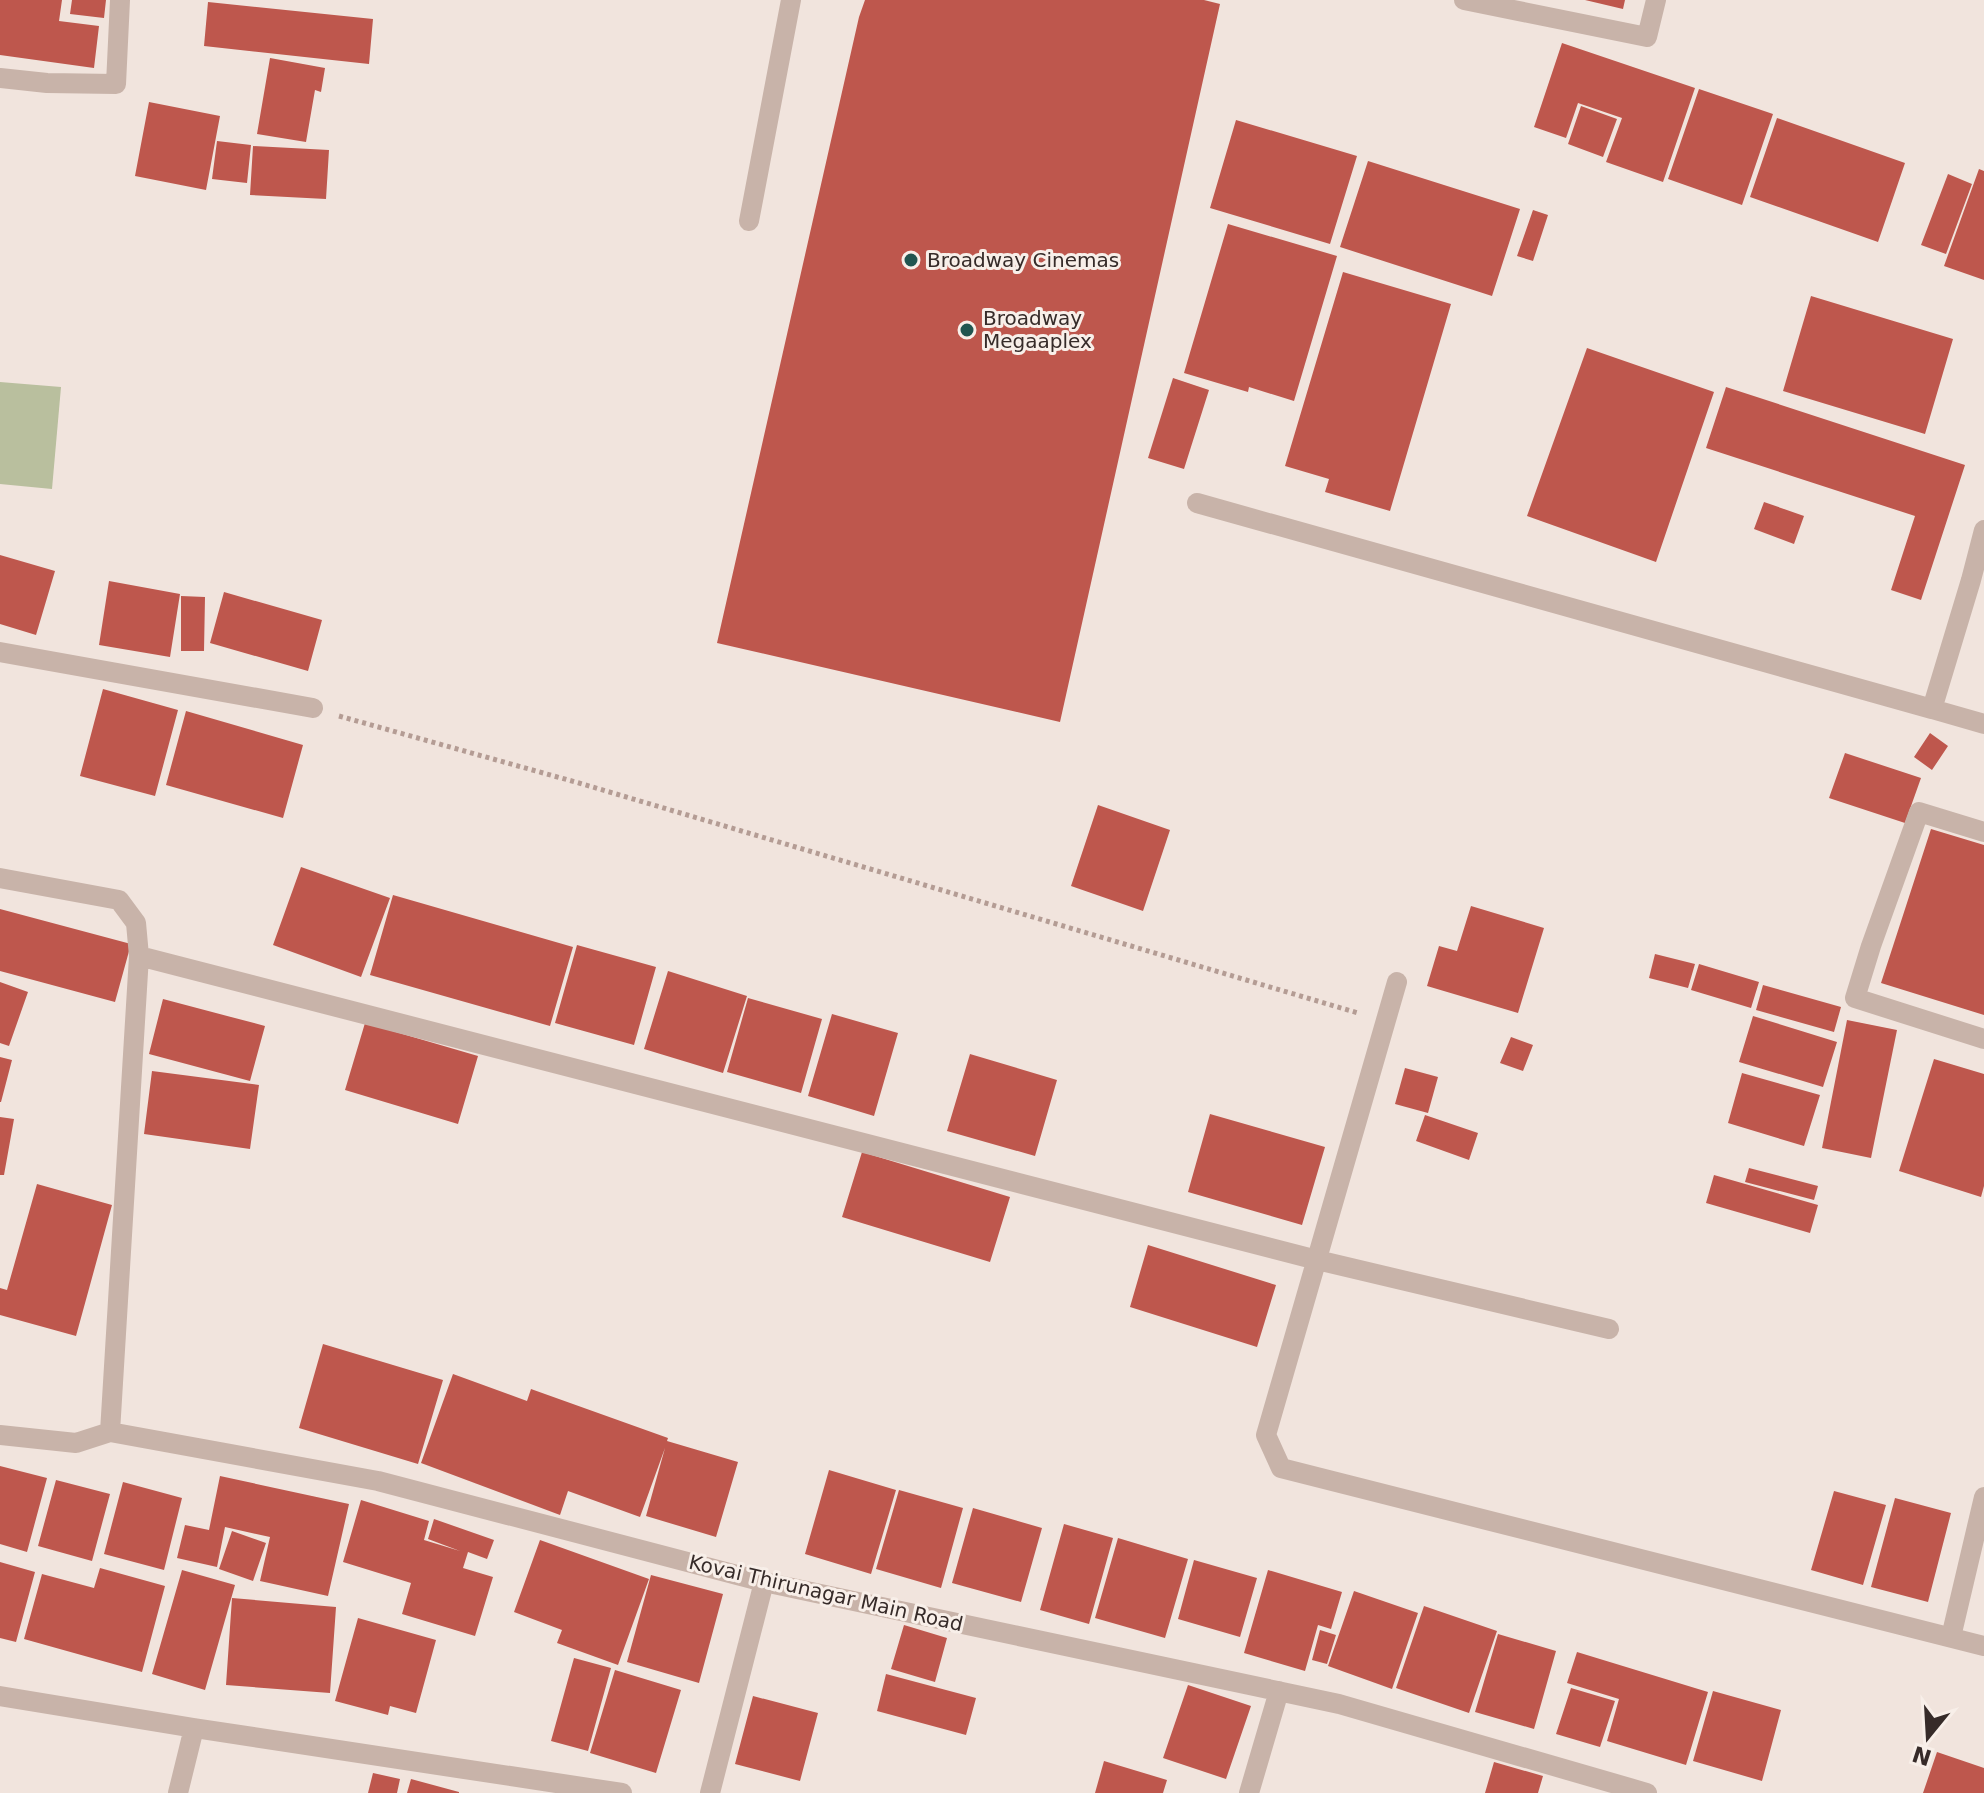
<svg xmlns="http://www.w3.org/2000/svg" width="1984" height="1793" viewBox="0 0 1984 1793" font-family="'DejaVu Sans',sans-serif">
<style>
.green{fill:#b9bf9e}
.building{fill:#be574d}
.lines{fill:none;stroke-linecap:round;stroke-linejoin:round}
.path{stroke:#b49c94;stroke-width:5;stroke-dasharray:4 4;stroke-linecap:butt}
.street{stroke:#c8b3a9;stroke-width:20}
.poi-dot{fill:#215550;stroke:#f8efe9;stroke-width:3}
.labels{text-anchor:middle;stroke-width:6;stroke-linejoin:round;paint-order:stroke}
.poi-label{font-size:20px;fill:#362b29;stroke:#f8efe9;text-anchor:start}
.street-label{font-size:20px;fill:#362b29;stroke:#f8efe9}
</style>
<rect width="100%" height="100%" fill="#f1e4dd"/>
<path class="green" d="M0,382L61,387L52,489L0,484Z"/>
<path class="building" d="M0,0H62L59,21L99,26L94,68L0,55Z
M72,0H106L104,18L70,14Z
M865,0H1204L1220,4L1060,722L717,643L859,17Z
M1585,0H1625L1623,9Z
M208,2L373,19L369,64L204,46Z
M1562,43L1695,88L1663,182L1606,162L1622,118L1578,103L1566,138L1534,127Z
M270,58L325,68L321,92L315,90L306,142L257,134Z
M1699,89L1773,114L1742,205L1668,179Z
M149,102L220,116L206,190L135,176Z
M1581,106L1617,119L1603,157L1568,144Z
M1777,118L1905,163L1878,242L1750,197Z
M1236,120L1357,156L1330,244L1210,208Z
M217,141L251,145L247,183L212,179Z
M253,146L329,150L326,199L250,195Z
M1368,161L1520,209L1492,296L1340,247Z
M1979,169L1984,171V280L1944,266Z
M1948,174L1972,184L1946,254L1921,245Z
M1533,210L1548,215L1533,261L1517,256Z
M1228,224L1337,256L1294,401L1249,387L1248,392L1184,373Z
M1343,272L1451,304L1390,511L1325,492L1329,479L1285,466Z
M1811,296L1953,339L1925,434L1783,391Z
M1587,348L1714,392L1656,562L1527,516Z
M1173,378L1209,390L1184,469L1148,458Z
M1726,387L1965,465L1921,600L1891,590L1915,516L1706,448Z
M1764,502L1804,516L1794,544L1754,529Z
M0,555L55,571L36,635L0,624Z
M109,581L180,594L170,657L99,645Z
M224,592L322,620L308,671L210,643Z
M181,596L205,597L204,651H181Z
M103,689L178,710L155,796L80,776Z
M186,711L303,745L283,818L166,785Z
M1930,733L1948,746L1932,770L1914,757Z
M1845,753L1921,778L1905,823L1829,798Z
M1098,805L1170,830L1143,911L1071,886Z
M1931,829L1984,845V1015L1881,983Z
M301,867L390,898L361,977L273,945Z
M393,895L573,947L550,1026L370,975Z
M1471,906L1544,928L1518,1013L1427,986L1439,946L1457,951Z
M0,909L131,944L115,1002L0,971Z
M577,945L656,967L634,1045L555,1023Z
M1655,954L1695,964L1688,988L1649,978Z
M1699,964L1759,982L1751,1008L1691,990Z
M668,971L747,996L723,1073L644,1049Z
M0,982L28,992L9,1046L0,1043Z
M1763,985L1841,1007L1834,1032L1756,1010Z
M748,998L822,1019L801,1093L727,1072Z
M163,999L265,1026L250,1081L149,1054Z
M832,1014L898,1033L874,1116L808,1096Z
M1753,1016L1837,1042L1823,1087L1739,1062Z
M1847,1020L1897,1030L1871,1158L1822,1148Z
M365,1023L478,1056L458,1124L345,1090Z
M1511,1037L1533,1045L1523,1071L1500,1063Z
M970,1054L1057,1080L1035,1156L947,1131Z
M0,1057L12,1060L1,1102H0Z
M1934,1059L1984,1074V1186L1981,1197L1899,1171Z
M1405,1068L1438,1077L1428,1113L1395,1104Z
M152,1071L259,1085L250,1149L144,1134Z
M1742,1073L1820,1095L1804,1146L1728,1123Z
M1210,1114L1325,1147L1302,1225L1188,1192Z
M1425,1115L1478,1133L1469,1160L1416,1141Z
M0,1117L14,1119L4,1175H0Z
M862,1152L1010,1197L990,1262L842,1217Z
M1749,1168L1818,1186L1814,1200L1745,1182Z
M1714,1175L1818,1205L1810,1233L1706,1203Z
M37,1184L112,1205L76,1336L0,1315V1288L7,1290Z
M1148,1245L1276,1285L1257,1347L1130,1307Z
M323,1344L443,1380L418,1464L299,1428Z
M453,1374L527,1401L531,1389L668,1438L667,1441L738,1462L716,1537L646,1516L665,1448L640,1517L568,1491L560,1515L421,1463Z
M0,1466L47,1478L27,1552L0,1544Z
M829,1470L896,1490L871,1574L805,1554Z
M220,1476L349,1504L328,1596L260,1581L270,1537L225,1527L217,1567L177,1558L185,1525L209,1530Z
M56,1480L110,1494L92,1561L38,1546Z
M123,1482L182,1498L164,1570L104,1554Z
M899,1490L963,1508L941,1588L876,1569Z
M1834,1491L1886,1505L1863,1585L1811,1570Z
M1895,1498L1951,1513L1928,1602L1871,1587Z
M361,1500L429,1521L424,1540L460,1551L428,1539L434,1519L494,1540L487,1559L468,1552L463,1568L493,1577L475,1636L402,1614L411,1583L343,1562Z
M973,1508L1042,1528L1021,1602L952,1583Z
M1064,1524L1113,1538L1089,1624L1040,1610Z
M232,1531L266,1543L253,1581L219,1569Z
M1118,1538L1188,1559L1165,1638L1095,1618Z
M540,1540L649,1579L618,1665L557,1643L562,1630L514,1612Z
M1194,1560L1257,1578L1240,1637L1178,1619Z
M0,1562L35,1572L16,1642L0,1638Z
M100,1568L165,1586L142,1672L24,1639L42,1574L94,1588Z
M182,1570L235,1585L205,1690L152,1674Z
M1268,1570L1342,1592L1331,1629L1318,1625L1305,1671L1244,1653Z
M651,1575L723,1594L699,1683L627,1662Z
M1354,1591L1418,1613L1392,1689L1328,1666Z
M232,1598L336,1607L330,1693L226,1685Z
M1424,1606L1497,1631L1469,1713L1396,1688Z
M358,1618L436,1640L416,1713L390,1706L388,1715L335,1701Z
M904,1625L947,1638L935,1682L891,1669Z
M1320,1630L1336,1635L1327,1664L1312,1660Z
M1498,1634L1556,1651L1534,1729L1475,1712Z
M1577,1652L1708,1692L1686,1765L1607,1741L1619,1699L1567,1683Z
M574,1658L611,1668L588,1751L551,1741Z
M615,1670L681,1690L656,1773L590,1753Z
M886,1674L976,1698L966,1735L877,1711Z
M1188,1685L1251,1706L1226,1779L1163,1758Z
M1571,1688L1615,1701L1600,1747L1556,1734Z
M1713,1691L1781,1710L1762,1781L1693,1761Z
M753,1696L818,1713L800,1781L735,1764Z
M1937,1752L1984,1768V1793H1923Z
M1104,1761L1167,1780L1163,1793H1095Z
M1494,1762L1543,1776L1538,1793H1485Z
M373,1773L400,1779L397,1793H368Z
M411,1779L459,1792V1793H407Z"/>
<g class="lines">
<path class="path" d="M339,716L579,783L1358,1013"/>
<path class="street" d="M1464,0L1647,37L1656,0
M0,78L47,83L116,84L120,0
M749,221L791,0
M1197,503L1932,709L1971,580L1984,530
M0,652L313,708
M1932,709L1984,724
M1984,832L1919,812L1871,946L1855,998L1984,1039
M0,878L119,900L136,923L139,956L110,1432
M139,956L1317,1260L1609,1329
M1397,982L1266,1435L1281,1468L1984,1646
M0,1435L76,1443L110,1432L378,1481L764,1582L1339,1704L1647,1793
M1951,1637L1984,1497
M0,1696L194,1728L622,1793
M178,1793L194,1728
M710,1793L764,1582
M1249,1793L1279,1691"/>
</g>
<g class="poi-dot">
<circle cx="911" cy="260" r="8"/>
<circle cx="967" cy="330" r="8"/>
</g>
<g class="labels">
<g class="poi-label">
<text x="927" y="267">Broadway Cinemas</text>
<text x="983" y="325">Broadway<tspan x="983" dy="23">Megaaplex</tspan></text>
</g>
<g class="street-label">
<text transform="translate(826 1593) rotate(13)" y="7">Kovai Thirunagar Main Road</text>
</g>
</g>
<g transform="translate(1928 1737) rotate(198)" stroke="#f8efe9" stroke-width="6" paint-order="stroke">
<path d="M0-6L14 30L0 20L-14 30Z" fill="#362b29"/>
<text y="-12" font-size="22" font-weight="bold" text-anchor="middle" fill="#362b29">N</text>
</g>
</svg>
